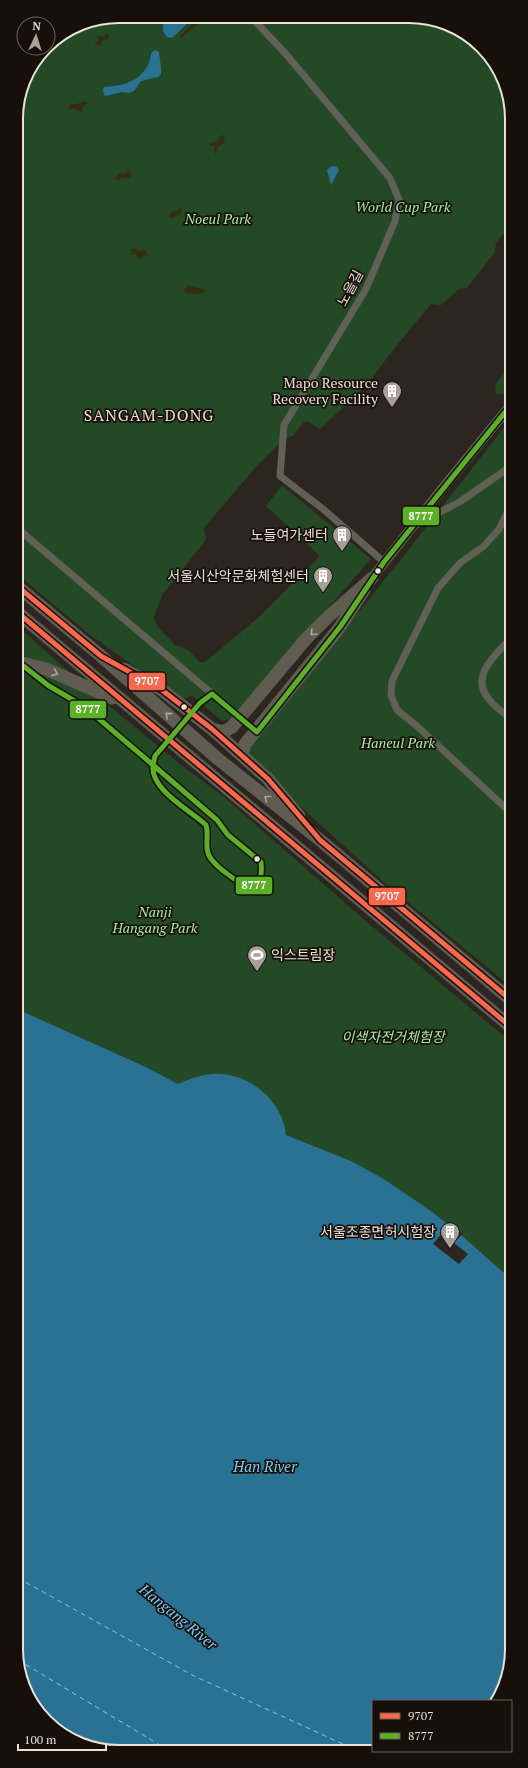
<svg xmlns="http://www.w3.org/2000/svg" width="528" height="1768" viewBox="0 0 528 1768" font-family="'PT Serif','Noto Sans KR',serif">
<style>
.green{fill:#234a24}
.sand{fill:#362e10}
.water{fill:#2a7293}
.pier{fill:#2d251f}
.lines{fill:none;stroke-linecap:round;stroke-linejoin:round}
.ferry{stroke:#79cbf5;stroke-width:1;stroke-dasharray:5 4;stroke-linecap:butt}
.street{stroke:#606057;stroke-width:7}
.secondary{stroke:#636258;stroke-width:10}
.highway{stroke:#5f5c52;stroke-width:13}
.bus-1-casing{stroke:#160f0a;stroke-width:8}
.bus-2-casing{stroke:#160f0a;stroke-width:8}
.bus-1{stroke:#fb674a;stroke-width:5}
.bus-2{stroke:#5bb025;stroke-width:5}
.oneway{stroke:#ada59c}
.bus-dot{fill:#ece1d9;stroke:#160f0a;stroke-width:1.5}
.labels{text-anchor:middle;stroke-width:3.5;stroke-linejoin:round;paint-order:stroke}
.park-label{font-size:14px;font-style:italic;fill:#a3efa6;stroke:#160f0a}
.street-label{font-size:14px;fill:#ece1d9;stroke:#160f0a}
.poi-label{font-size:14px;fill:#ece1d9;stroke:#160f0a;text-anchor:end}
.water-label{font-size:15px;font-style:italic;fill:#79cbf5;stroke:#160f0a}
.quarter-label{font-size:16px;letter-spacing:1px;fill:#f3decf;stroke:#160f0a}
.rim{fill:none;stroke:#ece1d9;stroke-width:2}
.line-badge{stroke:#160f0a;stroke-width:1.5}
.badge-label{font-size:11px;text-anchor:middle;font-weight:bold;fill:#fff}
</style>
<rect width="100%" height="100%" fill="#2d251f"/>
<path class="green" d="M119,16L429,18L482,46L510,99V226L496,243L495,252L467,288L459,289L441,305L431,304L393,350L366,386L320,429L309,422H304L294,435L283,440L255,468L203,529L206,536L205,541L162,595L154,617L157,626L175,645L187,649L200,662H205L259,617L320,556L266,506L282,485L371,559L230,719L222,721L191,695C185,701 181,697 174,694L90,635L17,574L16,113L27,74L45,48H48V45L80,24Z
M510,368V387L503,394H496C492,382 503,376 510,368Z
M510,420L511,987L386,884L248,759L246,751L399,562Z
M17,626L90,690L185,768L224,797L367,922L511,1042V1279L459,1233L431,1211L351,1161L273,1130L187,1089L146,1067L17,1009Z"/>
<path class="sand" d="M201,20V22L181,38L180,36L191,25Z
M107,33L109,34V39L102,41L101,46L96,45L95,43L99,40L98,35L103,37Z
M83,101L88,103L83,107V111L81,112L76,109H69V104H78Z
M222,135L225,138L224,143L218,147L216,153H214V146L210,145L209,143L217,141Z
M130,171L132,175L130,178H122L118,180L115,179L118,173L124,174Z
M180,208H182L181,214L172,218L168,217L172,212Z
M134,248L139,251L144,250L146,251L148,256L143,255L142,258L138,260L137,255L131,254V249Z
M188,285L205,290V292L201,294L186,293L184,290Z"/>
<path class="water" d="M172,16L198,17L192,19L172,38L167,37L163,31V25Z
M155,50L159,52L161,68V74L158,77L141,81L134,91L129,93L122,92L105,96L103,91L104,87C122,86 139,82 148,65C150,61 150,56 152,52Z
M336,166L339,170L331,185L327,170L330,167Z
M17,1009L146,1067L178,1084C192,1078 207,1073 222,1074C254,1077 283,1103 286,1135L351,1161L382,1178L431,1211L459,1233L511,1279L512,1655L504,1688L496,1701H373V1750H99L46,1722L18,1669Z"/>
<path class="pier" d="M460,1231L462,1234L454,1243L468,1254L459,1264L433,1244L442,1233L452,1241Z"/>
<g class="lines">
<path class="ferry" d="M18,1578L192,1675L356,1750
M18,1660L168,1750"/>
<path class="street" d="M251,17L285,53L390,178L399,200L395,221L366,289L284,425L280,476L323,509L384,562
M511,505L499,529L484,546L460,563L438,588L392,681L391,695L397,710L418,727L511,813
M416,525L461,501L510,467
M17,528L257,732
M511,638C496,654 470,676 488,698C493,706 503,712 511,719"/>
<path class="secondary" d="M372,578L442,489L510,406"/>
<path class="highway" d="M17,586L101,656L218,759L320,840L511,1000
M17,612L511,1027
M18,662L46,669L112,698
M124,669L162,690L212,729L268,779L299,816
M212,729L223,732L232,727L305,640L329,616L372,578
M242,755L245,744L340,627L364,590"/>
<defs>
<path id="bus-1" d="M17,586L101,656L162,690L212,729L268,779L320,840L511,1000
M17,612L511,1027"/>
<path id="bus-2" d="M17,661L49,686L85,707L153,765
M153,765L217,820L228,835L261,862C262,872 262,883 251,887C240,885 211,864 208,853C205,844 209,834 206,825C190,810 150,790 153,765Z
M153,765L155,756L200,703L212,694L257,732L340,627L384,562L510,406"/>
</defs>
<use href="#bus-1" class="bus-1-casing"/>
<use href="#bus-2" class="bus-2-casing"/>
<use href="#bus-1" class="bus-1"/>
<use href="#bus-2" class="bus-2"/>
</g>
<defs><path id="oneway-chevron" d="M-2-3.5L2.5 0L-2 3.5" fill="none" stroke-width="1.6" stroke-linecap="round" stroke-linejoin="round"/></defs>
<g class="oneway">
<use href="#oneway-chevron" transform="translate(313 633) rotate(134)"/>
<use href="#oneway-chevron" transform="translate(55 673) rotate(23)"/>
<use href="#oneway-chevron" transform="translate(168 715) rotate(-139)"/>
<use href="#oneway-chevron" transform="translate(267 798) rotate(-141)"/>
</g>
<defs>
<symbol id="building-pin" viewBox="-11 -11 22 30"><path d="M0 17L-7.5 6A9.5 9.5 0 1 1 7.5 6Z" fill="#a99f98" stroke="#160f0a"/><path d="M-4-6H4V6H1V3H-1V6H-4ZM-2.5-4.3h1.7v1.8h-1.7ZM.8-4.3h1.7v1.8H.8ZM-2.5-1h1.7V.8h-1.7ZM.8-1h1.7V.8H.8Z" fill="#fff"/></symbol>
<symbol id="stadium-pin" viewBox="-11 -11 22 30"><path d="M0 17L-7.5 6A9.5 9.5 0 1 1 7.5 6Z" fill="#a99f98" stroke="#160f0a"/><path d="M0-5a6.5 5 0 1 0 0 10a6.5 5 0 1 0 0-10ZM-3.5-1.8h7v3.6h-7Z" fill="#fff"/></symbol>
</defs>
<g fill-rule="evenodd">
<use href="#building-pin" x="381" y="380" width="22" height="30"/>
<use href="#building-pin" x="331" y="524" width="22" height="30"/>
<use href="#building-pin" x="312" y="565" width="22" height="30"/>
<use href="#stadium-pin" x="246" y="944" width="22" height="30"/>
<use href="#building-pin" x="439" y="1221" width="22" height="30"/>
</g>
<g class="bus-dot">
<circle cx="378" cy="571" r="3.5"/>
<circle cx="184" cy="707" r="3.5"/>
<circle cx="257" cy="859" r="3.5"/>
</g>
<g class="labels">
<g class="park-label">
<text x="403" y="212">World Cup Park</text>
<text x="218" y="224">Noeul Park</text>
<text x="398" y="748">Haneul Park</text>
<text x="155" y="917">Nanji<tspan x="155" dy="16">Hangang Park</tspan></text>
<text x="393" y="1042">이색자전거체험장</text>
</g>
<g class="street-label">
<text transform="translate(350 288) rotate(-62)" y="5">노을길</text>
</g>
<g class="poi-label">
<text x="378" y="388">Mapo Resource<tspan x="378" dy="16">Recovery Facility</tspan></text>
<text x="328" y="540">노들여가센터</text>
<text x="309" y="581">서울시산악문화체험센터</text>
<text x="271" y="960" text-anchor="start">익스트림장</text>
<text x="436" y="1237">서울조종면허시험장</text>
</g>
<g class="water-label">
<text x="265" y="1472">Han River</text>
<text transform="translate(178 1617) rotate(39)" y="5">Hangang River</text>
</g>
<g class="quarter-label">
<text x="149" y="421">SANGAM-DONG</text>
</g>
</g>
<path d="M0 0H528V1768H0ZM119 23H409A96 96 0 0 1 505 119V1649A96 96 0 0 1 409 1745H119A96 96 0 0 1 23 1649V119A96 96 0 0 1 119 23Z" fill="#160f0a" fill-rule="evenodd"/>
<path class="rim" d="M119 23H409A96 96 0 0 1 505 119V1649A96 96 0 0 1 409 1745H119A96 96 0 0 1 23 1649V119A96 96 0 0 1 119 23Z"/>
<g class="line-badge">
<rect x="402" y="506" width="38" height="20" rx="4" fill="#5bb025"/>
<rect x="128" y="672" width="38" height="19" rx="4" fill="#fb674a"/>
<rect x="69" y="700" width="38" height="19" rx="4" fill="#5bb025"/>
<rect x="235" y="876" width="38" height="19" rx="4" fill="#5bb025"/>
<rect x="368" y="887" width="38" height="19" rx="4" fill="#fb674a"/>
</g>
<g class="badge-label">
<text x="421" y="520">8777</text>
<text x="147" y="685">9707</text>
<text x="88" y="713">8777</text>
<text x="254" y="889">8777</text>
<text x="387" y="900">9707</text>
</g>
<rect x="372" y="1700" width="140" height="52" fill="#160f0a" stroke="#6c635d"/>
<rect x="380" y="1713" width="20" height="6" fill="#fb674a" stroke="#6c635d"/>
<text x="408" y="1720" font-size="12" fill="#ece1d9">9707</text>
<rect x="380" y="1733" width="20" height="6" fill="#5bb025" stroke="#6c635d"/>
<text x="408" y="1740" font-size="12" fill="#ece1d9">8777</text>
<g transform="translate(36 36) rotate(4)"><circle r="19" fill="#160f0a" stroke="#6c635d"/>
<path d="M0-3L7 15L0 10L-7 15Z" fill="#a99f98"/>
<text y="-6" font-size="11" font-weight="bold" text-anchor="middle" fill="#ece1d9">N</text>
</g>
<path d="M18 1744v6h88v-6" fill="none" stroke="#ece1d9" stroke-width="2"/>
<text x="24" y="1744" font-size="12" fill="#ece1d9" stroke="#160f0a" stroke-width="3" paint-order="stroke">100 m</text>
</svg>
